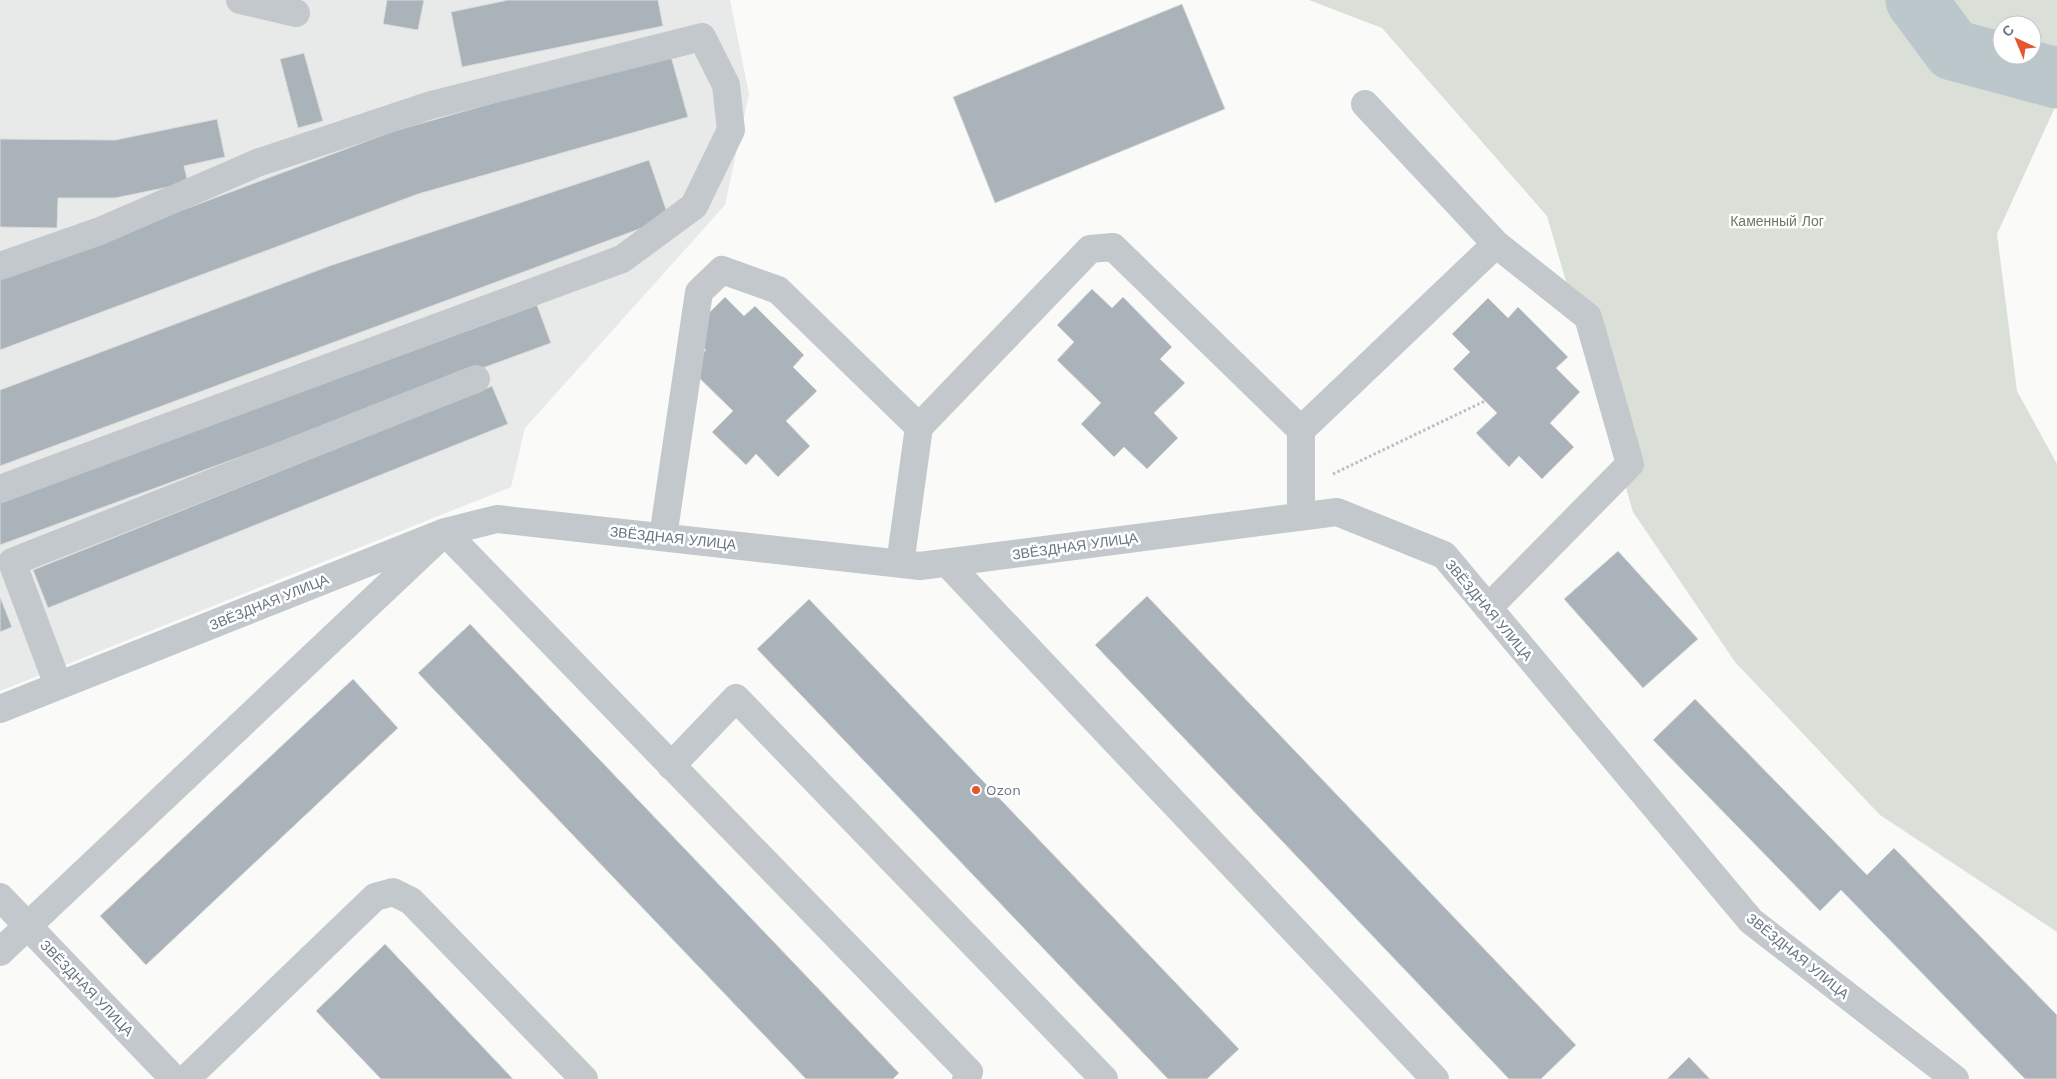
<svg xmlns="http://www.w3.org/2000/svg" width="2057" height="1079" viewBox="0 0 2057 1079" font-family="'Work Sans',sans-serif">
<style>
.built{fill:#e8e9e9}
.green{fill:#dadfd7;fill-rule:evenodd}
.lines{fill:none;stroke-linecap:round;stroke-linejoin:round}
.river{stroke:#bbc7cb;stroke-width:61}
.building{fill:#aab3b9;stroke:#dcdcda}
.path{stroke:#bbbfc2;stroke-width:3;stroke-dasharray:2.5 2.5;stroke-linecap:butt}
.minor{stroke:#c3c8cc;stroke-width:28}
.poi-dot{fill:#e4572e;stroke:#fff;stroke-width:2}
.labels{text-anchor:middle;stroke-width:5;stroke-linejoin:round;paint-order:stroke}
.park-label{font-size:14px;fill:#687a64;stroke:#fff}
.street-label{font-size:14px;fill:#657683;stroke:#fff}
.poi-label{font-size:14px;fill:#657683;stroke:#fff;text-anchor:start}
</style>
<rect width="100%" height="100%" fill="#fafaf8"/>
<path class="built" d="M0,0H730L749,94L725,205L525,428L511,487L0,691Z"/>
<path class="green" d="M1309,0H2057V103L1997,234L2017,391L2057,464V932L1880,815L1735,662L1633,512L1547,216L1382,28ZM2002,25H2032V55H2002Z"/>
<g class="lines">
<path class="river" d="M1916,0L1953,50L2057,78"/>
</g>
<path class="building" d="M387,0H424L418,30L383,24Z
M508,0H658L663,26L462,67L451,12Z
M1182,4L1225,109L995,203L953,97Z
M304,53L323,121L298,128L280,59Z
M670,53L688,117L418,194L0,350V278L394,131Z
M217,119L225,157L184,166L188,183L115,198H58L57,228L0,227V139L115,140Z
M649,160L669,218L0,466V390L332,265Z
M1092,289L1112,308L1123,297L1172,347L1160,359L1185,383L1154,413L1178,438L1147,469L1124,447L1114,457L1081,424L1101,403L1057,360L1074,342L1057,325Z
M725,297L744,316L755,306L804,355L793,367L817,391L786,421L810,446L778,477L756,454L746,465L712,432L733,411L689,368L706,350L689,333Z
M1488,298L1508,318L1518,307L1568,357L1556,368L1580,392L1550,423L1574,447L1542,479L1519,456L1509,467L1476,433L1497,413L1453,369L1470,352L1452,334Z
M537,305L551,343L0,545V502Z
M492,386L508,424L48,608L33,570Z
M1618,551L1698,639L1643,688L1564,599Z
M1147,596L1576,1045L1541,1079H1509L1095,645Z
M0,597L12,627L0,632Z
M809,599L1239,1049L1207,1079H1168L757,649Z
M470,624L899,1073L893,1079H806L418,673Z
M353,679L398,728L146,965L100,916Z
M1695,699L1867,875L1894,848L2057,1015V1079H2025L1841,890L1820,911L1653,740Z
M385,944L513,1079H381L316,1011Z
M1689,1057L1710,1079H1667Z"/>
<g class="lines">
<path class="path" d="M1333,474L1485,401"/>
<path class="minor" d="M240,0L296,13
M1365,104L1496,244
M0,266L100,231L257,163L431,105L702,37L726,85L731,130L694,206L622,259L0,489
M919,427L1090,249L1113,247L1301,430V516
M1301,430L1496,244L1588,317L1630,464L1488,608
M663,537L699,292L722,270L778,290L919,427L900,564
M947,563L1435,1079
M58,685L12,562L476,379
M0,709L445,532L497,519L920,566L1337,512L1444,555L1751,921L1955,1079
M671,766L736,698L1104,1079
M0,897L174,1079
M0,952L445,532L969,1072L966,1079
M186,1079L375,897L393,892L411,901L584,1079"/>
</g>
<circle class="poi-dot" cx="976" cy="790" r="5"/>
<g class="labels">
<g class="park-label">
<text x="1777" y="226">Каменный Лог</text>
</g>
<g class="street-label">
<text transform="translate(673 538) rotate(6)" y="5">ЗВЁЗДНАЯ УЛИЦА</text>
<text transform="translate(1075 546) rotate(-8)" y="5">ЗВЁЗДНАЯ УЛИЦА</text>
<text transform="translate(269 602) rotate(-22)" y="5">ЗВЁЗДНАЯ УЛИЦА</text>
<text transform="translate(1489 610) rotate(50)" y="5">ЗВЁЗДНАЯ УЛИЦА</text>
<text transform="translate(1798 956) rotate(39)" y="5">ЗВЁЗДНАЯ УЛИЦА</text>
<text transform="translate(87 988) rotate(46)" y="5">ЗВЁЗДНАЯ УЛИЦА</text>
</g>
<g class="poi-label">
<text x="986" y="795">Ozon</text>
</g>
</g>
<g transform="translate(2017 40) rotate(316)"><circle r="24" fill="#ffffff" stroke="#c1c8cd"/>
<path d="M0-4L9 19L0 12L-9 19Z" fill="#e4572e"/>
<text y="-8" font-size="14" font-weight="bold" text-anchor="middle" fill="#657683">С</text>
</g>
</svg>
